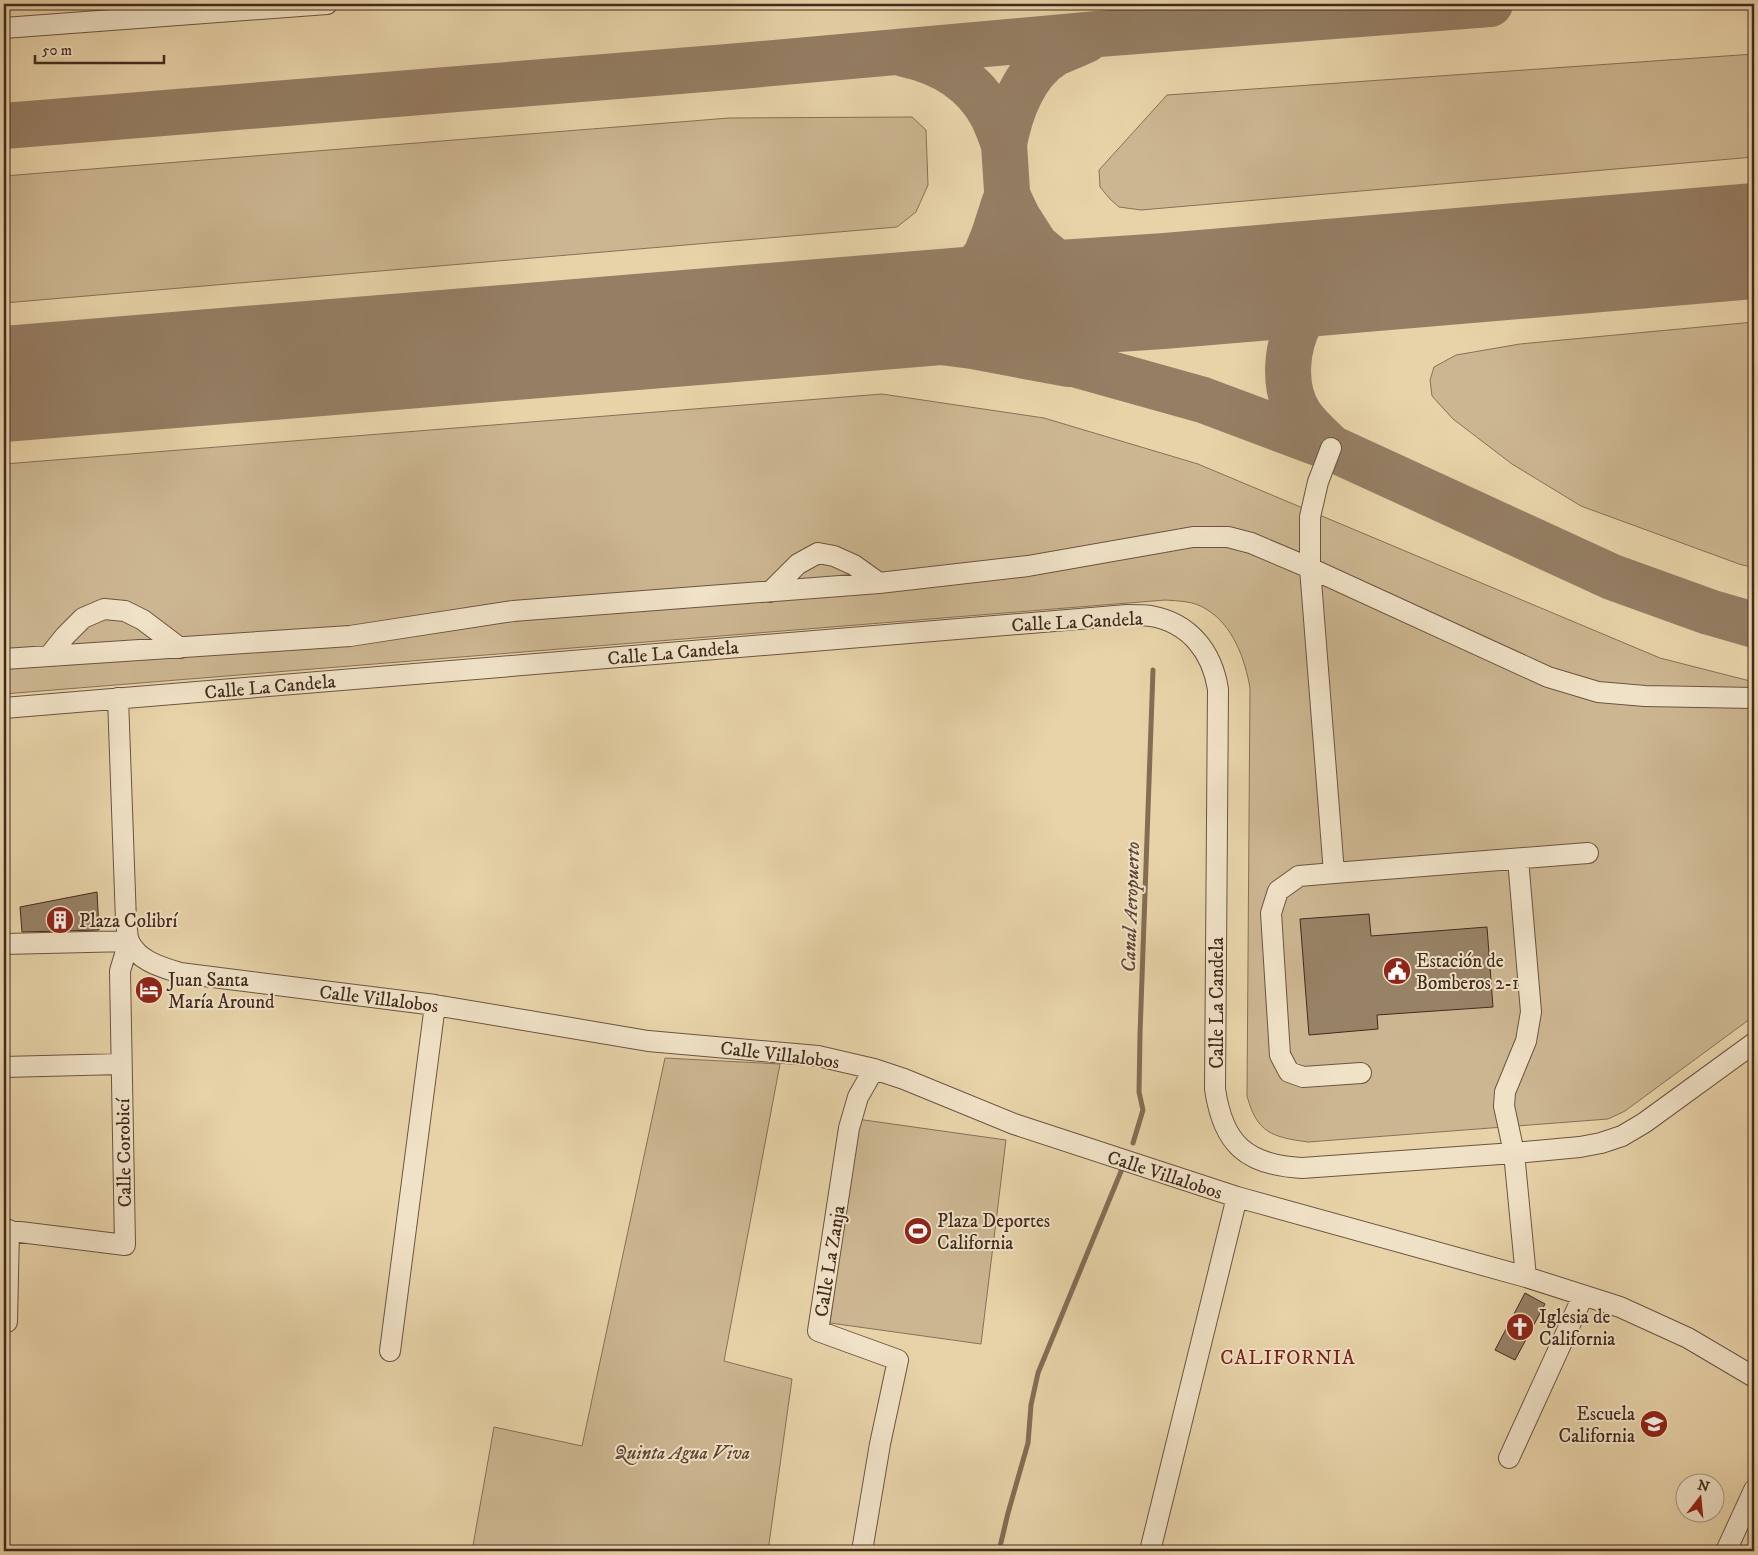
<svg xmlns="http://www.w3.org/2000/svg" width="1758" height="1555" viewBox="0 0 1758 1555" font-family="'IM FELL DW Pica',serif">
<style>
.green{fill:#ccb691;stroke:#877058}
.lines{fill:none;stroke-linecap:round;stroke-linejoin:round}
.stream{stroke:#846d55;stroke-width:5}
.taxiway{stroke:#957e64;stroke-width:46}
.runway{stroke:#957e64;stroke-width:116}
.building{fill:#988266;stroke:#422a1e}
.minor-casing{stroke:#6c5441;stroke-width:22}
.minor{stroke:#f0e2c7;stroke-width:20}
.labels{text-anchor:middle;stroke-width:4;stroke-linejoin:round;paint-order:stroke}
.street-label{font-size:19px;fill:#422a1e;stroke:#f0e2c7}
.poi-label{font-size:19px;fill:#422a1e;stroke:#f0e2c7;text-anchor:start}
.park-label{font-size:19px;font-style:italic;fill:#5e4635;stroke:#f0e2c7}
.water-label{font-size:20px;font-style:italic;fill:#5e4635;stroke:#f0e2c7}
.neighbourhood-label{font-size:20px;letter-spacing:1px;fill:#7a1f14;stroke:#f0e2c7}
</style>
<rect width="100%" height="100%" fill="#e8d3a9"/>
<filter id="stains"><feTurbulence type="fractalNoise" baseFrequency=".004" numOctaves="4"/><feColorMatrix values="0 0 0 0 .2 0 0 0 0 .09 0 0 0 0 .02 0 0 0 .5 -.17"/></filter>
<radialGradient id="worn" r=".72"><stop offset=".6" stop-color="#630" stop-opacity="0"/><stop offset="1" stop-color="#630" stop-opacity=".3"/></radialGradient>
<path class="green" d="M1754,54V157L1141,210L1119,207L1110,199L1100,187L1099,170L1167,95Z
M912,117L926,130L928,185L916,212L897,227L4,303V176L729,118Z
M1754,322V568L1739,564L1581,506L1512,464L1453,419L1432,396L1430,380L1434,367L1456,355L1520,344Z
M882,394L1044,418L1198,464L1660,658L1754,682V1016L1625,1111L1608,1119L1308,1142C1272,1137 1257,1133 1247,1096L1250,688C1245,659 1233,625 1206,609C1194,601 1179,601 1165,600L4,694V464Z
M665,1058L780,1064L724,1361L792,1379L768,1551H472L494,1427L582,1446Z
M857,1119L1006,1140L981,1344L830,1323Z"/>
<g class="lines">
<path class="stream" d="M1133,1143L1143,1110L1139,1092L1140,1034L1153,670
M999,1551L1008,1513L1028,1443L1031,1405L1038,1373L1122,1169"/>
<path class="taxiway" d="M1086,40C1076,45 1064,49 1054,54C1024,72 1010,112 1004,144L1014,301L1022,319L1034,338L1054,354L1078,365L1203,400L1331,448L1612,577L1709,612L1754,625
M904,54C942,62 974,81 992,115C997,124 1000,135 1004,144
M4,126L728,67L1098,34L1490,4
M1009,199L1018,218L1036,246L1065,270L1102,285L1164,291
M911,310L948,294L969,277L986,255L994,235L1004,204
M730,325L902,337L972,346L1068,364
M1331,448C1320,437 1308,427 1300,415C1282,388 1286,346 1301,320C1311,301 1331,288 1347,275"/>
<path class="runway" d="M4,384L1014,301L1164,291L1754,241"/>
</g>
<path class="building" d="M97,892L99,930L22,932L20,907Z
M1369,914L1371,936L1487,927L1493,1007L1377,1015L1378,1029L1309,1035L1300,919Z
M1525,1293L1545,1304L1515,1360L1495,1350Z"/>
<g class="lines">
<defs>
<path id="minor" d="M4,28L327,4
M1331,448L1318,482L1310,517V568L1334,873L1588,853
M770,592L798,564L818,553L834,556L854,565L879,583
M49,656L65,636L83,618L104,609L125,611L143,620L180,648
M4,659L350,636L513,611L879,583L1028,566L1193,537H1228L1251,543L1310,568L1548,677L1598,692L1645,696L1754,698
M118,698L126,921C127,927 127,936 129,941C138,961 161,967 180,973L435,1005L648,1041L818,1056L874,1069L904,1079L1014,1124L1237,1197L1526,1277L1620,1307L1688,1338L1754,1377
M4,708L1127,615C1135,615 1143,615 1151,616C1190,623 1212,652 1218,689L1215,1089C1223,1144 1246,1165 1302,1168L1514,1153L1580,1147L1601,1143L1622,1136L1644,1123L1754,1043
M1518,859L1531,1012L1526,1041L1505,1092L1504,1106L1514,1153L1526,1277
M1334,873L1299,876L1278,891L1271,913L1280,1055L1289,1072L1303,1077L1361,1073
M4,944L129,941L120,971L125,1245L4,1230
M4,1067L121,1064
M7,1322L9,1230
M390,1351L435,1005
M1509,1458L1583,1296
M862,1551L880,1444L898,1360L818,1331L849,1128L858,1097L874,1069
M1150,1551L1237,1197
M1726,1551L1754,1490"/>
</defs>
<use href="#minor" class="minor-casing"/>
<use href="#minor" class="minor"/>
</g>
<defs>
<symbol id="building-disc" viewBox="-11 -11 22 22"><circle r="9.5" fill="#8f2418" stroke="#f0e2c7"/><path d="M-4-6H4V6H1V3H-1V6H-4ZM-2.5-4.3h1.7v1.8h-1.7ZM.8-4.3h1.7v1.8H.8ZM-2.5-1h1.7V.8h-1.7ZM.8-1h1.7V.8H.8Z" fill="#fff"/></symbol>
<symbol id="civic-disc" viewBox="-11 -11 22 22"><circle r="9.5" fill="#8f2418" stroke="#f0e2c7"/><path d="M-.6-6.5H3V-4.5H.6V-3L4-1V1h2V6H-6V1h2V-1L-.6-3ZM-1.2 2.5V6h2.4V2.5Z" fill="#fff"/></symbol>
<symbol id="hotel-disc" viewBox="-11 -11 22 22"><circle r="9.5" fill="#8f2418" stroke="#f0e2c7"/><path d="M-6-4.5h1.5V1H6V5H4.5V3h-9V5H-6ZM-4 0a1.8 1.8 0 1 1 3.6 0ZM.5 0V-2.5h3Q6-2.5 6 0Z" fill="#fff"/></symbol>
<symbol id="stadium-disc" viewBox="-11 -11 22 22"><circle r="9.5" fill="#8f2418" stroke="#f0e2c7"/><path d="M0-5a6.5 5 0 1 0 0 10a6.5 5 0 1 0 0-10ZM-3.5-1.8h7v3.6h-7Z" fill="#fff"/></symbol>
<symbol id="church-disc" viewBox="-11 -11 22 22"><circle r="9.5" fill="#8f2418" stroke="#f0e2c7"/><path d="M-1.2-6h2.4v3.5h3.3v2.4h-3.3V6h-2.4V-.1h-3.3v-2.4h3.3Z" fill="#fff"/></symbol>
<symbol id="school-disc" viewBox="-11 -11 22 22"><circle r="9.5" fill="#8f2418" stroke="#f0e2c7"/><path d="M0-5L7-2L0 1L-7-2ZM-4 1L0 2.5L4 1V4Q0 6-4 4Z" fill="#fff"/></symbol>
</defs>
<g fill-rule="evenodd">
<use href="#building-disc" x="44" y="904" width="32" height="32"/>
<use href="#civic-disc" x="1381" y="955" width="32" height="32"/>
<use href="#hotel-disc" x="133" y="974" width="32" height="32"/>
<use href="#stadium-disc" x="902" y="1215" width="32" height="32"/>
<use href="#church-disc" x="1504" y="1311" width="32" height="32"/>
<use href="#school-disc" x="1638" y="1408" width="32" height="32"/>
</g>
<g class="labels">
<g class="street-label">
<text transform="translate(1077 621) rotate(-3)" y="7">Calle La Candela</text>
<text transform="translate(673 652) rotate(-5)" y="7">Calle La Candela</text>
<text transform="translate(270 686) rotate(-5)" y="7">Calle La Candela</text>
<text transform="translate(379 998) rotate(7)" y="7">Calle Villalobos</text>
<text transform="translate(1216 1003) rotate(-90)" y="7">Calle La Candela</text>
<text transform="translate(780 1054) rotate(7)" y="7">Calle Villalobos</text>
<text transform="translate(123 1153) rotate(-91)" y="7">Calle Corobicí</text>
<text transform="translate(1165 1174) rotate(18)" y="7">Calle Villalobos</text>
<text transform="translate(829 1261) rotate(-81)" y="7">Calle La Zanja</text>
</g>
<g class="poi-label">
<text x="79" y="927">Plaza Colibrí</text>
<text x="1416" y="967">Estación de<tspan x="1416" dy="22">Bomberos 2-1</tspan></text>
<text x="168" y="986">Juan Santa<tspan x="168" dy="22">María Around</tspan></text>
<text x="937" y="1227">Plaza Deportes<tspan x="937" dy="22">California</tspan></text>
<text x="1539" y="1323">Iglesia de<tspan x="1539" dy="22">California</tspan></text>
<text x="1635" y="1420" text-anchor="end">Escuela<tspan x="1635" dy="22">California</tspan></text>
</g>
<g class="park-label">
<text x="682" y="1459">Quinta Agua Viva</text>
</g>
<g class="water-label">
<text transform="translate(1130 907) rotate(-88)" y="7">Canal Aeropuerto</text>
</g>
<g class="neighbourhood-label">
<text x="1288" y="1364">CALIFORNIA</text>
</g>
</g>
<rect width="1758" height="1555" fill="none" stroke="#e8d3a9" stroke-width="20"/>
<rect x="5" y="5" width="1748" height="1545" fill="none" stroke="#422a1e" stroke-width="2.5"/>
<rect x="10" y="10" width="1738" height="1535" fill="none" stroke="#422a1e"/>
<g transform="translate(1700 1498) rotate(16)"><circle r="24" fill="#f0e2c7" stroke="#aa9883"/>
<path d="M0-4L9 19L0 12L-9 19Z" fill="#8f2418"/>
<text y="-8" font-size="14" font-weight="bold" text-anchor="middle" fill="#422a1e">N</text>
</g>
<path d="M35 55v8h129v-8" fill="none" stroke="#422a1e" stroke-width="2.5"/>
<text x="42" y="55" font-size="15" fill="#422a1e" stroke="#f0e2c7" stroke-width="4" paint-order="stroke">50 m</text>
<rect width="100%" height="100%" filter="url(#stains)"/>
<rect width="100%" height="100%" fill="url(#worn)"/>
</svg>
